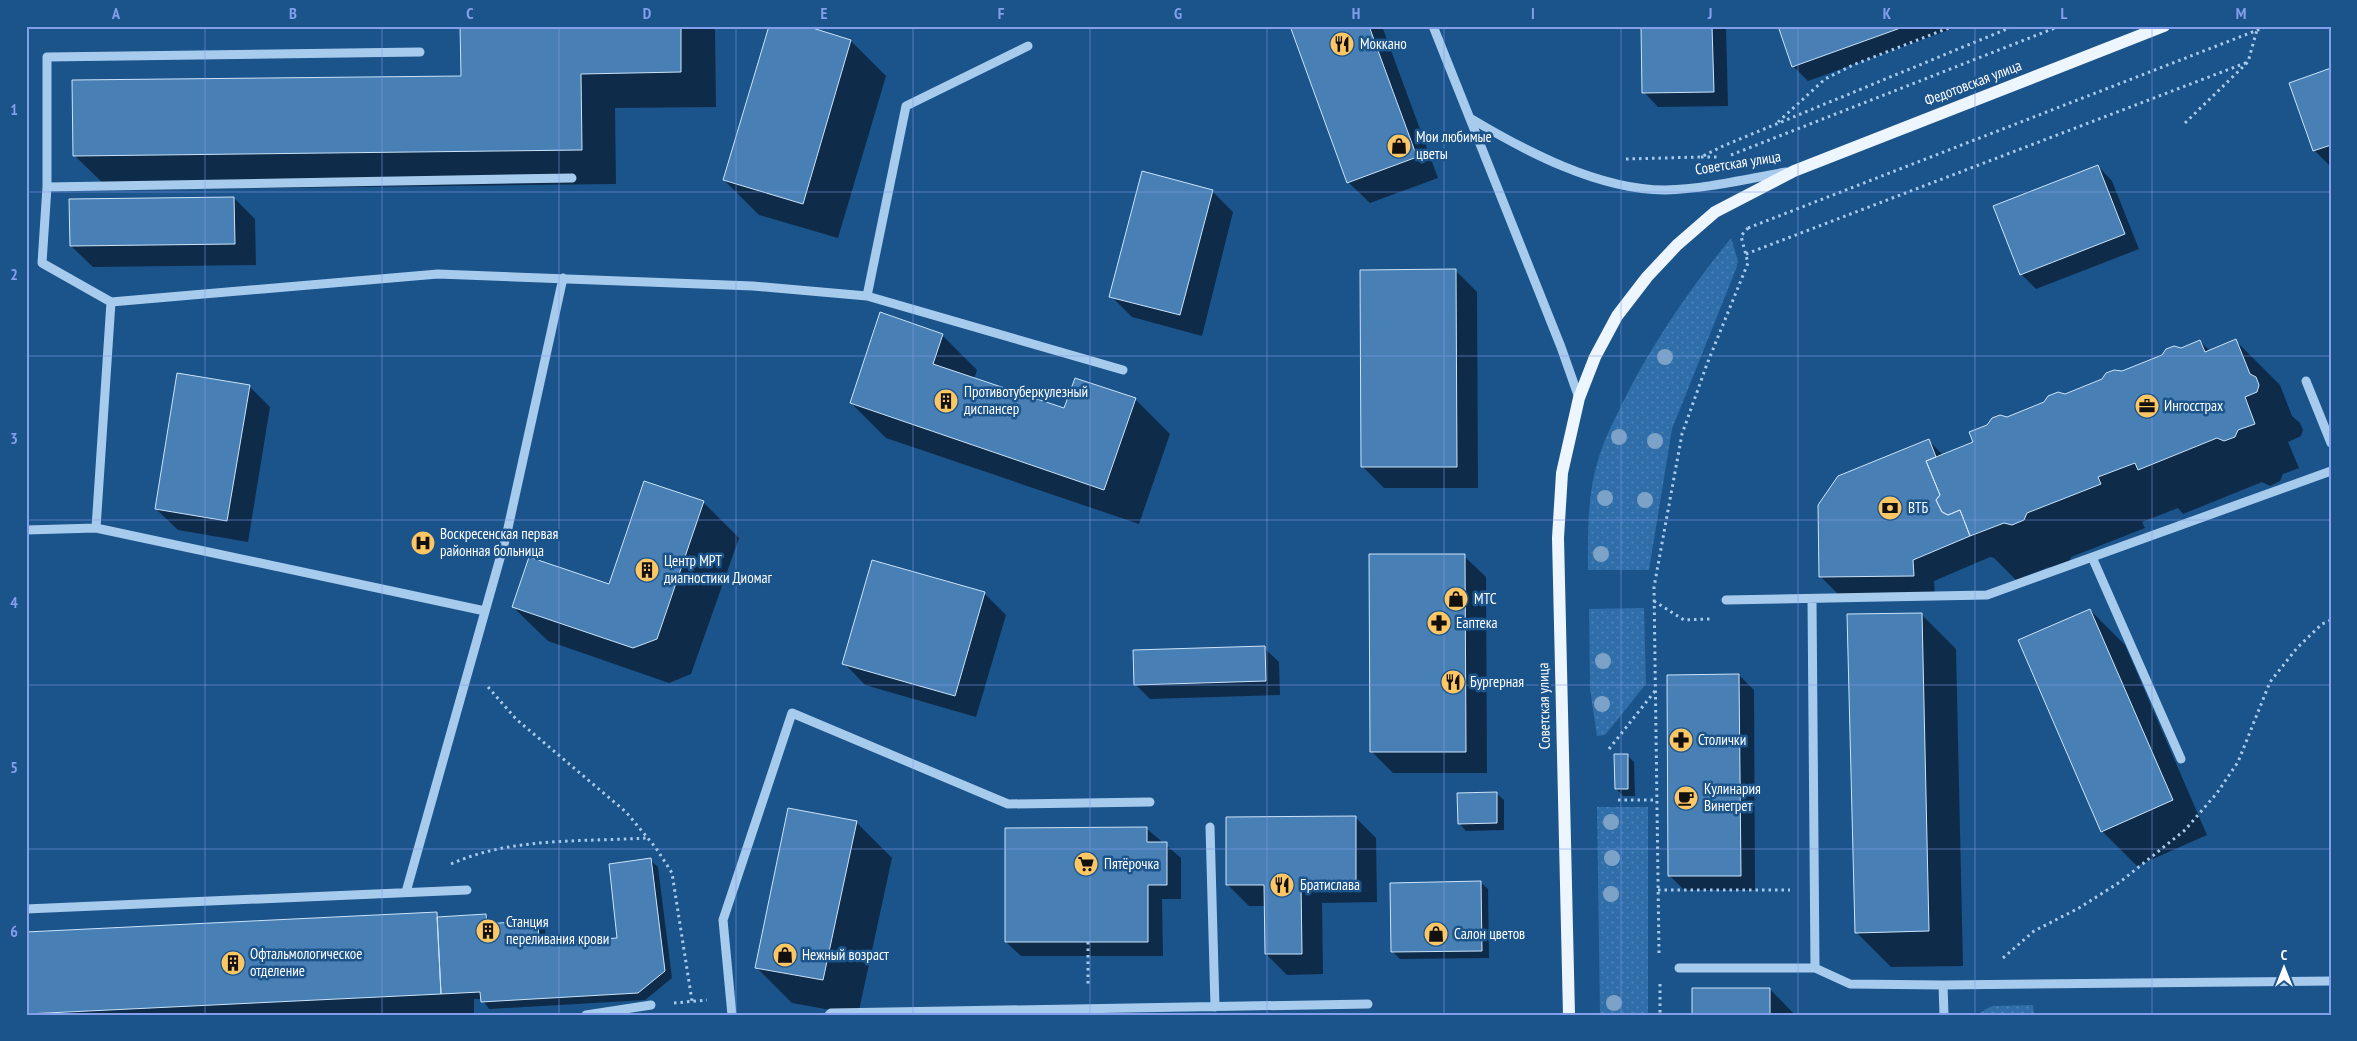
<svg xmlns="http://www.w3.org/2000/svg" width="2357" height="1041" viewBox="0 0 2357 1041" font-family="'PT Sans Narrow',sans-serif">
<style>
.grass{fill:url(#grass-dots)}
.shadow{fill:#0007}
.building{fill:#4880b5;stroke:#cce3f9}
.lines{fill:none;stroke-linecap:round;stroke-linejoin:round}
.path{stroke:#a7cbed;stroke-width:3;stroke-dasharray:2.5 4;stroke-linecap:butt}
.minor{stroke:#a7cbed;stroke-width:9}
.major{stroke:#edf5ff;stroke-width:12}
.path-bridge{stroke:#a7cbed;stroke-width:3;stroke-dasharray:2.5 4;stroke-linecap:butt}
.tree{fill:#7ca2c8}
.grid{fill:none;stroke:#839eea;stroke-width:1;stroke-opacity:0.55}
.labels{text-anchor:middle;stroke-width:5;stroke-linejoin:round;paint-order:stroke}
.poi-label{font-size:15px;fill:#fff;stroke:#1b538b;text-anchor:start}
.street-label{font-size:15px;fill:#fff;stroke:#1b538b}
.neatline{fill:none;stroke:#839eea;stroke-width:2}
.grid-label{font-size:16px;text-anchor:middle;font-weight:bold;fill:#839eea}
</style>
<defs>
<pattern id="grass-dots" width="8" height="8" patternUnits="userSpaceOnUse" patternTransform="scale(1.25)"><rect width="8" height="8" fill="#2f6ea9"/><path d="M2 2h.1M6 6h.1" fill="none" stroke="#4e84b6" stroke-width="1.8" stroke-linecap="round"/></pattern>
</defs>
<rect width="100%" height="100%" fill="#1b538b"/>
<path class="grass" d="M1731,238L1738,261L1736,269L1672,429L1649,570H1588C1588,534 1587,498 1597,464C1602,443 1613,423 1622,404C1651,345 1689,290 1731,238Z
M1644,608L1646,684L1605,735L1597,736L1590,689L1589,609Z
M1597,807H1648V1015H1600Z
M2033,1005L2034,1015H1976L1992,1006Z"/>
<path class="shadow" d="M461,26H711L715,30L716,107L615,108L616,184L110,190L75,156L462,77Z
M1291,26H1382L1438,178L1370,203L1348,182Z
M1642,26H1726L1728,106L1658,107L1644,92Z
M1779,26H1960L1808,81L1794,67Z
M851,41L886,76L838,238L759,215L724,180Z
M2331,69V164L2329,165L2314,150Z
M2098,166L2112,181L2139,249L2036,289L2021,274Z
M1212,191L1233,212L1202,336L1132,317L1111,296Z
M234,198L255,219L256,265L93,267L71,246Z
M1455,270L1477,292L1478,488H1384L1362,466Z
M942,335L977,370L974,379L1065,410L1135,399L1170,434L1139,524L886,438L851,403Z
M2200,341L2210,351L2236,341L2280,385L2292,416L2300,423L2303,430L2301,436L2288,442L2299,468L2283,474L2280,481L2270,486L2262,482L2183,514L2178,508L2142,522L2145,528L2071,557L2069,564L2057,569L2049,567L2016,580L1994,558L1990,557L1934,581L1935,596L1842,598L1821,577L1928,440L1943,455L1975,443L2007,418Z
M249,386L270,407L248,542L178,530L156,509Z
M645,483L704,503L739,538L691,674L669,683L548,641L513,607L610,585Z
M1464,556L1486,577L1487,773H1393L1371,751Z
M984,593L1006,615L976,717L865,685L844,663Z
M2090,610L2125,645L2207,835L2137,866L2102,831Z
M1921,614L1956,649L1963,966L1891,967L1856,932Z
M1264,648L1279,662L1280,695L1150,699L1135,684Z
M1739,675L1754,690L1755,890H1684L1670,876Z
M1627,755L1634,762L1635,796H1623L1616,789Z
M1496,793L1504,800V830L1466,831L1459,823Z
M1355,817L1376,838L1377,902L1322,903L1323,974L1287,975L1266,954L1265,906H1249L1228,885Z
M857,823L892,858L858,1015L792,1003L757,968Z
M1146,828L1181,858V899H1162L1163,956H1021L1006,942Z
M650,860L658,867L672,978L645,1000L489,1009L482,999H474V1015H26V933L436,913L440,918L486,915L493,925L537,922L545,929L546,944L618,939Z
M1480,882L1488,889L1489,958L1400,959L1393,952Z
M1770,989L1795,1015H1693Z"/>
<path class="building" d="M460,26H681V72L581,74L582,150L73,156L72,80L461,76Z
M769,26H806L851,40L803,204L723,180Z
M1290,26H1369L1417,157L1347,183Z
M1641,26H1712L1714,92L1642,93Z
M1778,26H1906L1792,67Z
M2331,68V145L2313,151L2289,83Z
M2098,165L2125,234L2020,275L1993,206Z
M1142,171L1213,190L1180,315L1109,297Z
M234,197L235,244L70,246L69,199Z
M1456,269L1457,467H1361L1360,270Z
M880,312L943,334L933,364L1064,408L1075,378L1136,398L1104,490L850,403Z
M2236,339L2250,374L2256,377L2259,385L2257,392L2245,397L2255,424L2238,430L2235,437L2224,441L2217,438L2138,470L2135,463L2098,477L2101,484L2027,513L2024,520L2012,525L2004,523L1970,536L1960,510L1948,515L1942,512L1936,500L1940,495L1926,461L1973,442L1969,432L1987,425L1992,418L2000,415L2007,417L2044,402L2048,396L2058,392L2065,394L2102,379L2106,373L2114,370L2122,371L2162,355L2166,349L2174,346L2181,348L2200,340L2205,352Z
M177,373L250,385L227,521L155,509Z
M1929,439L1936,457L1926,461L1940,495L1936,500L1942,512L1948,515L1960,510L1970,536L1913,560L1914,576L1819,577L1818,505L1838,476Z
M644,481L704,501L657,639L633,648L512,607L529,557L609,584Z
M1369,554H1465L1466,752H1370Z
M872,560L985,592L955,696L842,664Z
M2090,609L2173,800L2101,832L2018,640Z
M1922,613L1929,931L1855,933L1847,614Z
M1265,646L1266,681L1134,685L1133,650Z
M1739,674L1741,876H1668L1667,675Z
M1614,754H1628V789H1615Z
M1497,792V823L1458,824L1457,793Z
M788,808L857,821L823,980L755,968Z
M1356,816V881L1301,882L1302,954H1265L1264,885H1226V817Z
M1147,827V842H1167V885H1148V942H1005V828Z
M651,858L665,971L638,993L481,1002L480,992L441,994L437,917L486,914L487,924L538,920L539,943L617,938L609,864Z
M1481,881L1482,951L1391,952L1390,883Z
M437,912L441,994L26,1014V932Z
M1692,988H1770V1015H1692Z"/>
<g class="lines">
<path class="path" d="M1778,122L1825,79L1853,65L1946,29L1959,26
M2185,123L2248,62L2258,26
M1731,155L2060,26
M1701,157H1720
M1626,159L1701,157L1723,146L2014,26
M1746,254L2248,62
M1654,601L1684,620L1710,619
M488,687L516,719L626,812L656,848L672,873L692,1001
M1609,749L1655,691
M1618,800H1657
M451,864C511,837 582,842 646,838
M1658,890H1790
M1088,942V984
M1659,953L1654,587L1682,434L1707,364L1748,263L1741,236L1748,228
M2003,958L2034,931L2079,908L2120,882L2185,830L2217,793L2238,762L2270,682L2297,648L2322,624L2331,620
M1660,984V1015
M674,1003L707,1000"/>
<path class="minor" d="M1433,26L1561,347L1579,398
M1470,118C1525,151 1599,190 1665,190C1706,189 1746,179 1786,172
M47,187L572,178
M867,296L906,106L1028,46
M111,302L42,263L47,187V57L420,52
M2306,381L2331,443
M96,528L111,302L438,274L753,286L867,296L1123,370
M26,530L96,528L485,611
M2092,557L2181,759
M1812,599L1815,968L1850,984L1943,985
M1726,600L1987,595L2331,471
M1210,827L1215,1007
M406,892L506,537L563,278
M26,909L467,890
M1679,968H1815
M586,1015L651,1005
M732,1015L723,920L792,713L1008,804L1150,802
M829,1015L831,1013L1368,1004
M1944,1015L1943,985L2331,981"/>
<path class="major" d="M1569,1015L1558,538L1562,473L1579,398L1595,357L1617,316L1647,277L1677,245L1715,212L1794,171L2164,26"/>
<path class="path-bridge" d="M1748,228L2268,26"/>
</g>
<g class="tree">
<circle cx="1665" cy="357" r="8"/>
<circle cx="1619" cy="437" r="8"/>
<circle cx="1655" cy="441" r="8"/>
<circle cx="1605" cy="498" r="8"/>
<circle cx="1645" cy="500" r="8"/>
<circle cx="1601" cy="554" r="8"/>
<circle cx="1603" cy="661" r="8"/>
<circle cx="1602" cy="704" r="8"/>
<circle cx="1611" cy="822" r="8"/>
<circle cx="1612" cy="858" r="8"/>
<circle cx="1611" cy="894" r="8"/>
<circle cx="1614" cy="1003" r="8"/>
</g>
<path class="grid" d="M205,26V1015M382,26V1015M559,26V1015M736,26V1015M913,26V1015M1090,26V1015M1267,26V1015M1444,26V1015M1621,26V1015M1798,26V1015M1975,26V1015M2152,26V1015M26,192H2331M26,356H2331M26,520H2331M26,685H2331M26,849H2331"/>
<defs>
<symbol id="restaurant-disc" viewBox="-11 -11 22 22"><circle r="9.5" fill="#fec764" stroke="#1b538b"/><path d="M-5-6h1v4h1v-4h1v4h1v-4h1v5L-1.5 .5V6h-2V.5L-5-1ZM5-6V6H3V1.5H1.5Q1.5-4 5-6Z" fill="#111"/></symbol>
<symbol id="shop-disc" viewBox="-11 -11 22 22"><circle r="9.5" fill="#fec764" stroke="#1b538b"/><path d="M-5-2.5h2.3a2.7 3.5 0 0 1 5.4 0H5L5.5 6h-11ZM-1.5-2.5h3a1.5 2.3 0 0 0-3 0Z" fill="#111"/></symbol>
<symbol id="building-disc" viewBox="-11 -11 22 22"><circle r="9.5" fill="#fec764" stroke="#1b538b"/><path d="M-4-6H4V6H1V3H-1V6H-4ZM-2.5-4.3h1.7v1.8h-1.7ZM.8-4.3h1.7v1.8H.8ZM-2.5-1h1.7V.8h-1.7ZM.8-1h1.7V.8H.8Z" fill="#111"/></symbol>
<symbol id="office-disc" viewBox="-11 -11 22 22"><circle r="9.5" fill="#fec764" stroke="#1b538b"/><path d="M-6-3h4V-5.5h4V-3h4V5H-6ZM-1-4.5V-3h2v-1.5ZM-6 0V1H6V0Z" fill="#111"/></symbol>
<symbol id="bank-disc" viewBox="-11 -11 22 22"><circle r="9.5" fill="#fec764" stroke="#1b538b"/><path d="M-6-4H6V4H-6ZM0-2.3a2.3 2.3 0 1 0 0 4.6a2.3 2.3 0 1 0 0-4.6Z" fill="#111"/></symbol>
<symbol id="hospital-disc" viewBox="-11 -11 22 22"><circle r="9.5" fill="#fec764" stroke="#1b538b"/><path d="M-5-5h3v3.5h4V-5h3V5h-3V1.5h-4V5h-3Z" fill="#111"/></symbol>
<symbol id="pharmacy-disc" viewBox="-11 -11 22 22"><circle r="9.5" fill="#fec764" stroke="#1b538b"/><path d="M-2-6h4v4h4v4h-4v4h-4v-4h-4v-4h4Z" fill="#111"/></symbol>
<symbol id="cafe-disc" viewBox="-11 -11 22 22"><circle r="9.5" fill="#fec764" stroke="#1b538b"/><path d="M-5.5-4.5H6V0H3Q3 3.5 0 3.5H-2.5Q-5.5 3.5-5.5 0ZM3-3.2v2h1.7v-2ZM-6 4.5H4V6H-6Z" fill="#111"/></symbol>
<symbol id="supermarket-disc" viewBox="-11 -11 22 22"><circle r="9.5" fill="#fec764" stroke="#1b538b"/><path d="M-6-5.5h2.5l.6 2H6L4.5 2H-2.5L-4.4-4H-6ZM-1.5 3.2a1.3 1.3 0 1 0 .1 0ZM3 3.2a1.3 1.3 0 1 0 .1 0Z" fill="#111"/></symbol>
</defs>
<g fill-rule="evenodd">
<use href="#restaurant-disc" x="1328" y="30" width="28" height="28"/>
<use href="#shop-disc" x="1385" y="132" width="28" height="28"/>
<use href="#building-disc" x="932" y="387" width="28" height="28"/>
<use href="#office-disc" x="2133" y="392" width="28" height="28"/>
<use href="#bank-disc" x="1876" y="494" width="28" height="28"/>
<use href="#hospital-disc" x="409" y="529" width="28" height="28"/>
<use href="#building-disc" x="633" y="556" width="28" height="28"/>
<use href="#shop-disc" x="1442" y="585" width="28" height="28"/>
<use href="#pharmacy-disc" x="1425" y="609" width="28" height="28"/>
<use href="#restaurant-disc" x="1439" y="668" width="28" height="28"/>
<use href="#pharmacy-disc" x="1667" y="726" width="28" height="28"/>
<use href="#cafe-disc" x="1672" y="784" width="28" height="28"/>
<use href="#supermarket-disc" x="1072" y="850" width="28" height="28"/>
<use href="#restaurant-disc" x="1268" y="871" width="28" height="28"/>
<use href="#building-disc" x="474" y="917" width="28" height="28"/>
<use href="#shop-disc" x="1422" y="920" width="28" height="28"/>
<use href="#shop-disc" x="771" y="941" width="28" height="28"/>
<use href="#building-disc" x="219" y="949" width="28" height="28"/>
</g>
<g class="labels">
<g class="poi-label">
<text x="1360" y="49">Моккано</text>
<text x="1416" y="142">Мои любимые<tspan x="1416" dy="17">цветы</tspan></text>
<text x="964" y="397">Противотуберкулезный<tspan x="964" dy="17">диспансер</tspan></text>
<text x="2164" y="411">Ингосстрах</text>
<text x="1908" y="513">ВТБ</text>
<text x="440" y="539">Воскресенская первая<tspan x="440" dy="17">районная больница</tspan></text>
<text x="664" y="566">Центр МРТ<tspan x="664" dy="17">диагностики Диомаг</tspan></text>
<text x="1474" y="604">МТС</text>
<text x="1456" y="628">Еаптека</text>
<text x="1470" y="687">Бургерная</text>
<text x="1698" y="745">Столички</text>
<text x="1704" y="794">Кулинария<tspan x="1704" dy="17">Винегрет</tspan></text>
<text x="1104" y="869">Пятёрочка</text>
<text x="1300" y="890">Братислава</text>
<text x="506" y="927">Станция<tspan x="506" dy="17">переливания крови</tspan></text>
<text x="1454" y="939">Салон цветов</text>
<text x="250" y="959">Офтальмологическое<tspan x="250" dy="17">отделение</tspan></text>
<text x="802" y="960">Нежный возраст</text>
</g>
<g class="street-label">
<text transform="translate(1973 83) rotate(-21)" y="5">Федотовская улица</text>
<text transform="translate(1738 163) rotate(-9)" y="5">Советская улица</text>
<text transform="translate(1544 706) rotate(-91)" y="5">Советская улица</text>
</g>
</g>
<rect width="2357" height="1041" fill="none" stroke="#1b538b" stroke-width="55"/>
<g transform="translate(2284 968)" stroke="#1b538b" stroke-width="4" paint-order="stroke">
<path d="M0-4L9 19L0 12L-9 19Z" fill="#ffffff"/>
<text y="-8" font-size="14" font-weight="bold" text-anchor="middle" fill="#ffffff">С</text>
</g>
<rect x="28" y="28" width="2302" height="986" class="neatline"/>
<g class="grid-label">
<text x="116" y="19">A</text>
<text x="293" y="19">B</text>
<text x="470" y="19">C</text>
<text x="647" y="19">D</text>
<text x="824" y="19">E</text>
<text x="1001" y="19">F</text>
<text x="1178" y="19">G</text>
<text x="1356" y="19">H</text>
<text x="1533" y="19">I</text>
<text x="1710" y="19">J</text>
<text x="1887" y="19">K</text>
<text x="2064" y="19">L</text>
<text x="2241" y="19">M</text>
<text x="14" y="115">1</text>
<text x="14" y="280">2</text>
<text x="14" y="444">3</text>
<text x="14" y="608">4</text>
<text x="14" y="773">5</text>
<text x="14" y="937">6</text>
</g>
</svg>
